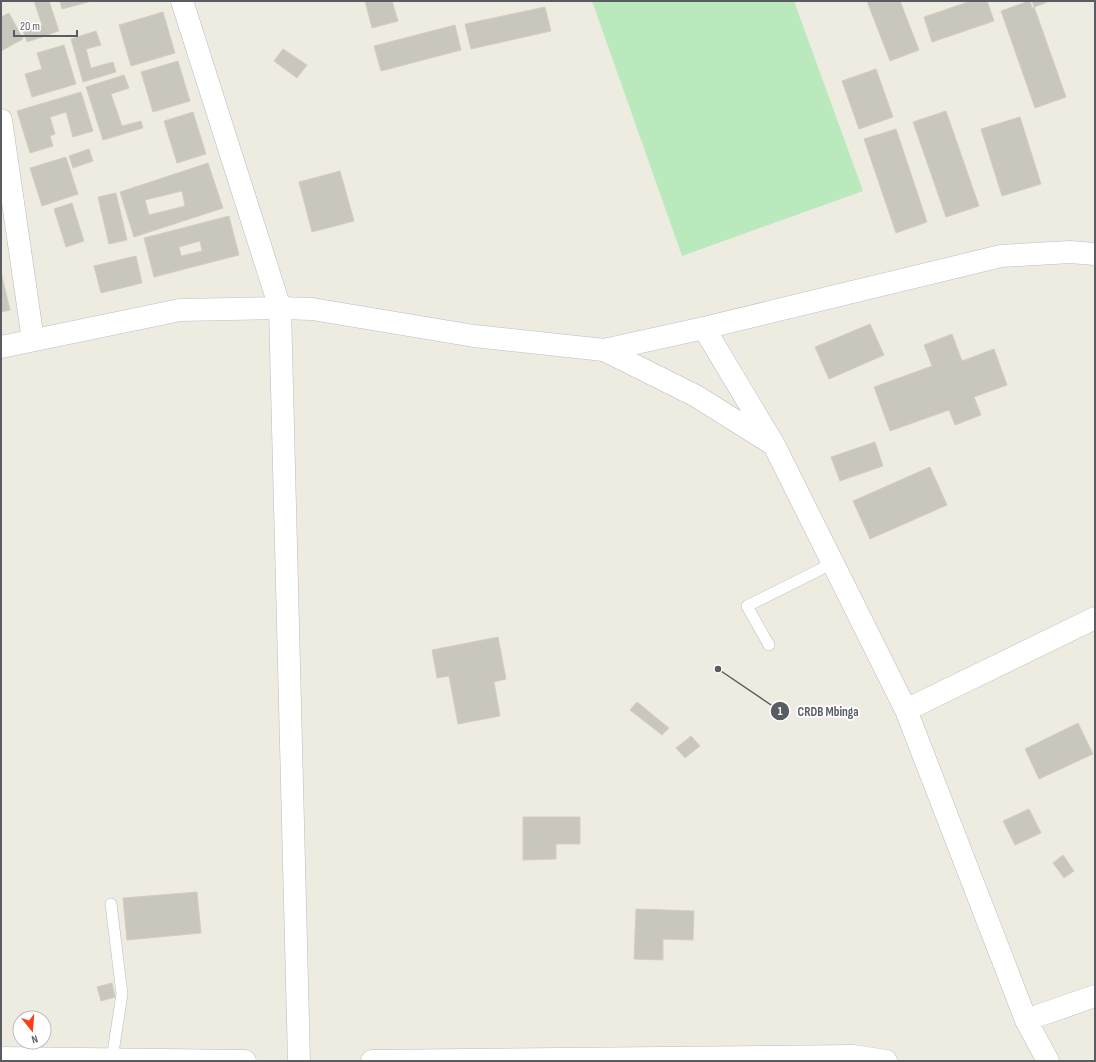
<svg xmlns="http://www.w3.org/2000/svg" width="1096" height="1062" viewBox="0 0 1096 1062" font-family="'Sofia Sans Condensed',sans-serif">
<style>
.green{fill:#bae9be}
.building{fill:#c9c6bd;stroke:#d3cfbe;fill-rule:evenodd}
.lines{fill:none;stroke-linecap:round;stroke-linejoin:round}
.lane-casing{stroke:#b9bbc1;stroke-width:12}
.street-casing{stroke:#b9bbc1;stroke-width:23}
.secondary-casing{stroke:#bbbec6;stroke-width:23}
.lane{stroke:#fff;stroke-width:11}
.street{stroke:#fff;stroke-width:22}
.secondary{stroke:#fff;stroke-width:22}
.leader{fill:none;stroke:#595d63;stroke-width:1.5}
.callout-dot{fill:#595d63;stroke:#fff;stroke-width:1.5}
.mark-label{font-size:12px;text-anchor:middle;font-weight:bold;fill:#fff}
.callout-label{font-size:13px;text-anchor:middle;font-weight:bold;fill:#595d63;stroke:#fff;stroke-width:3.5;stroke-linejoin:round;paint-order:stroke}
</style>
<rect width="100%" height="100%" fill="#eeece0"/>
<path class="green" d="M592,1H794L863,191L682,256Z"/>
<path class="building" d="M34,1H49L59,31L27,42L23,31L42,25Z
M60,1H92L62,9Z
M365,1H392L398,21L372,28Z
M867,1H900L919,50L890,61Z
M971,1H987L994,21L932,42L924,17Z
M1029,1H1032L1066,97L1035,108L1001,11Z
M1030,1H1050L1032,8Z
M545,7L551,31L471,49L465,24Z
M163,12L175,53L131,66L119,25Z
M9,13L23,39L1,51V17Z
M455,25L461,50L381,71L374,46Z
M96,31L101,45L86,49L91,68L113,62L116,72L83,82L71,39Z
M64,45L76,84L32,97L25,74L42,69L37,53Z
M283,49L307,65L297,78L274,61Z
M178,61L190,101L153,112L141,72Z
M876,69L893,117L859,129L842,81Z
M124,75L129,88L111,94L122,126L141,121L143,128L103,140L86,87Z
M81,92L93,131L73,137L66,112L50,117L55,134L50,136L53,146L30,153L17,111Z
M946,111L979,206L946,217L913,122Z
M193,112L206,154L177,163L164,121Z
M1020,117L1041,184L1002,196L981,129Z
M896,129L927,222L896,233L864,139Z
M89,149L93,161L73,168L69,156Z
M66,157L78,194L42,206L30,168Z
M208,163L223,208L134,237L120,192ZM182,191L185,206L149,215L145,200Z
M340,171L354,221L312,232L299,182Z
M116,193L127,240L109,244L98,197Z
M72,203L84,241L66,247L54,209Z
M229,216L239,255L154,277L144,238ZM200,241L202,251L181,256L179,247Z
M136,256L142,283L101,293L94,266Z
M1,272L10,310L1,312Z
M870,324L884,355L829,379L815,347Z
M952,334L962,361L994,349L1007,385L974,397L981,415L955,425L949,410L890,431L874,387L932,366L924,345Z
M875,442L883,466L840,481L831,457Z
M930,467L947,505L870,539L853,501Z
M498,637L506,679L494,682L500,716L458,724L449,676L437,678L432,650Z
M637,702L669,728L662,735L630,710Z
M1078,723L1093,754L1039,779L1025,749Z
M691,736L700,746L685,758L676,748Z
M1029,809L1041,833L1015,845L1003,821Z
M523,817H580V844H556V859L523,860Z
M1063,855L1074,871L1064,878L1053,863Z
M197,892L201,933L127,940L123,898Z
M636,909L694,911L693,940L663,939V960L634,959Z
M112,983L115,997L101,1001L97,987Z"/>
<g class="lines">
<defs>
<path id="lane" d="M769,645L747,606L833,563
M111,904L122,994L112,1059"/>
<path id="street" d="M182,1L280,308L299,1061
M1,120L33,340
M704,328L774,445L906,710L1026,1020L1048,1061
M604,350L696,396L771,443
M906,710L1095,618
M1026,1020L1095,996
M1,1058L245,1061
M372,1061L853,1056L886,1061"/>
<path id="secondary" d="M1,347L180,310L280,308L312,309L474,336L604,350L704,328L1001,256L1070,252L1095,254"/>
</defs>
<use href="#lane" class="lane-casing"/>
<use href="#street" class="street-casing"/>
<use href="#secondary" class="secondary-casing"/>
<use href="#lane" class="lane"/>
<use href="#street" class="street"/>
<use href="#secondary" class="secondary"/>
</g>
<path class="leader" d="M718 669L780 711"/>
<g class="callout-dot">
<circle cx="718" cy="669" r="4"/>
<circle cx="780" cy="711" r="10"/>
</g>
<g class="mark-label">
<text x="780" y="715">1</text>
</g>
<g class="callout-label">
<text x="828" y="716">CRDB Mbinga</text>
</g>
<rect width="1096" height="1062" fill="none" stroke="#595d63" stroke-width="4"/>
<g transform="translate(32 1030) rotate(163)"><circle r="19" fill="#ffffff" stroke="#bdbec1"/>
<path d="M0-3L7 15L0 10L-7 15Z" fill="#fc3f19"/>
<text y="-6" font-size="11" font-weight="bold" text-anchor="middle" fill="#595d63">N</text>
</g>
<path d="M14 30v6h63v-6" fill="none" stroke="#595d63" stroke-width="2"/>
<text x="20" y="30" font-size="12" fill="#595d63" stroke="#ffffff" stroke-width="3" paint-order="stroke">20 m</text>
</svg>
